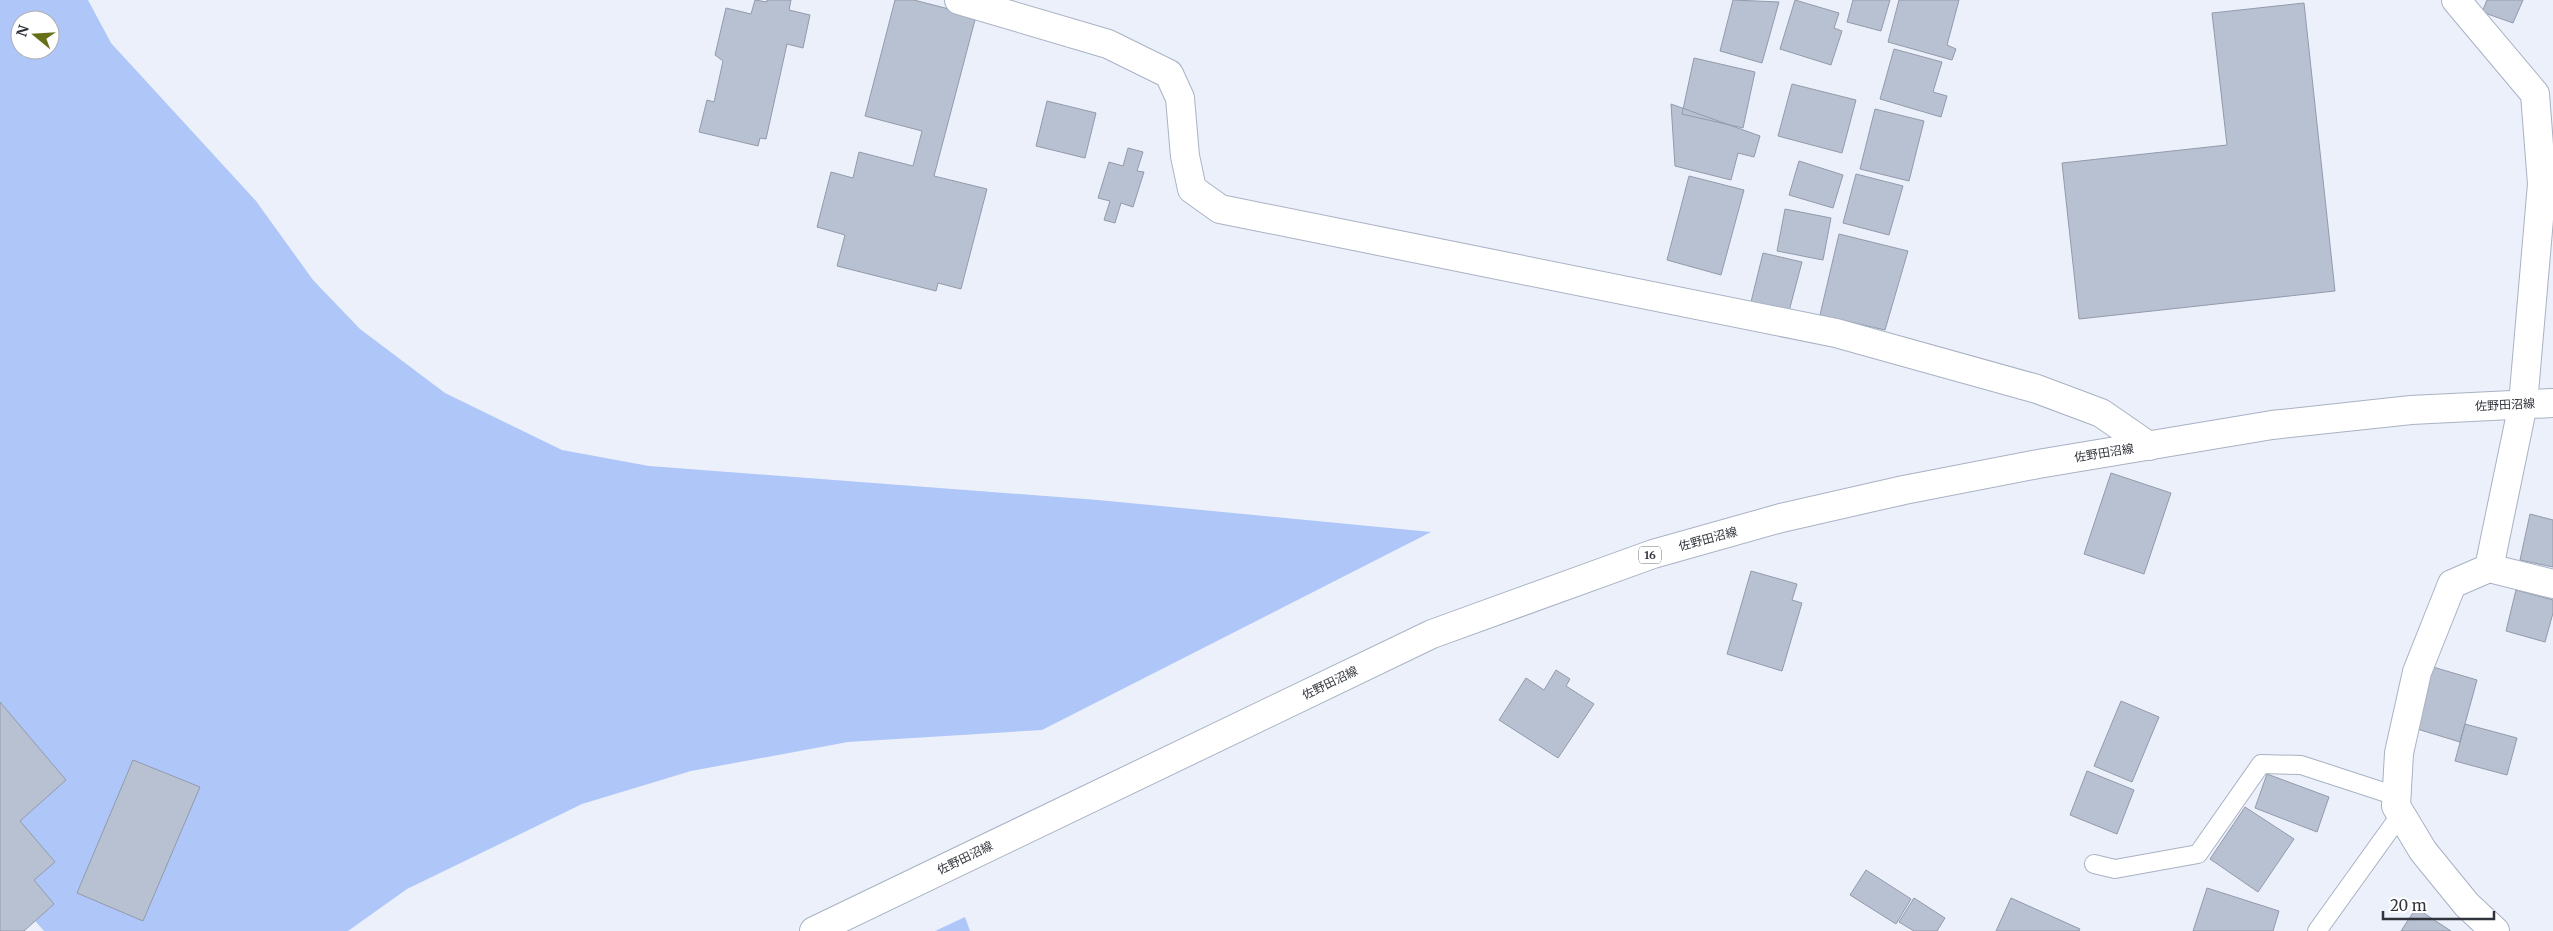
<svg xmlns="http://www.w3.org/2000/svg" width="2553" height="931" viewBox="0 0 2553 931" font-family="Merriweather,'Noto Sans JP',serif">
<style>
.green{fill:#afc6f9;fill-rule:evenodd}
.building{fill:#b8c1d2;stroke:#929aab}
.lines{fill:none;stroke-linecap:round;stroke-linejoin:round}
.lane-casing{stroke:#a9b2c3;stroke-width:20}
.street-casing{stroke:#a9b2c3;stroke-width:30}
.primary-casing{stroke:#a9b2c3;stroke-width:30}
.lane{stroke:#fff;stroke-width:18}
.street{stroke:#fff;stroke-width:28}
.primary{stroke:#fff;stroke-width:28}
.labels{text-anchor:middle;stroke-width:4;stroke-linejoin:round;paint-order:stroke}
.shield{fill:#fff;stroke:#6e7076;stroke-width:1}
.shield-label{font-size:11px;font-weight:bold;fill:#30333b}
.street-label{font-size:12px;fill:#30333b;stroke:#fff}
</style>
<rect width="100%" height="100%" fill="#ebf0fb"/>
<path class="green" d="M0,0H88L111,43L256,201L313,280L360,329L445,393L562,450L649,466L1098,500L1431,532L1042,730L848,742L691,771L582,804L407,889L348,931H44L0,881ZM20,20H50V50H20Z
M965,917L970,931H935Z"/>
<path class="building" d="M755,0L767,2V0H791L789,10L810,15L803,48L787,44L766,139L760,138L758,146L699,132L707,100L714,102L723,61L715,55L726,8L751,14Z
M895,0H914L976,16L934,176L987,189L961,289L938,283L936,291L837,266L845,235L817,227L831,172L853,178L859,152L913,166L922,131L865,116Z
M1733,0L1779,2L1762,63L1720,51Z
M1795,0L1839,13L1834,28L1842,31L1831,65L1780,49Z
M1853,0H1890L1881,31L1847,22Z
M1899,0H1959L1947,45L1956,49L1952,60L1888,42Z
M2487,0H2523L2513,23L2482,12Z
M2304,3L2335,291L2079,319L2062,163L2227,145L2212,13Z
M1894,49L1942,62L1933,92L1947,96L1941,117L1880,99Z
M1694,58L1755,72L1743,128L1682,114Z
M1792,84L1856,100L1842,153L1778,136Z
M1047,101L1096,113L1085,158L1036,146Z
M1671,104L1760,136L1754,157L1738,153L1731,180L1675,166Z
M1875,109L1924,121L1909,181L1860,169Z
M1128,148L1143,152L1137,171L1144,172L1133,207L1121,203L1115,223L1104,220L1110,201L1098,198L1109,162L1123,166Z
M1799,161L1843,175L1833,208L1789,195Z
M1856,174L1903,186L1889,235L1843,223Z
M1689,176L1744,190L1721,275L1667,260Z
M1785,209L1831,218L1823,260L1777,251Z
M1839,234L1908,251L1885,330L1820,315Z
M1763,253L1802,262L1788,315L1750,306Z
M2111,473L2171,493L2144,574L2084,554Z
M2530,514L2553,520V567L2520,560Z
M1751,571L1797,584L1792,600L1802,603L1782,671L1727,654Z
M2516,590L2553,600V613L2545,642L2506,631Z
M2433,667L2477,680L2460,742L2414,728Z
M1556,670L1570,679L1566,686L1594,704L1558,758L1499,720L1526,678L1544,690Z
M2121,701L2159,717L2132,782L2094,766Z
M0,702L66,780L20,821L55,862L34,880L54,904L24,931H0Z
M2465,724L2517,738L2507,775L2455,761Z
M133,760L200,787L143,921L77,893Z
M2087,771L2134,790L2117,834L2070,815Z
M2267,774L2329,797L2317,832L2255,808Z
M2245,807L2294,839L2258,892L2210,859Z
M1866,870L1911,899L1896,924L1850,895Z
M2207,888L2279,911L2273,931H2193Z
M1914,898L1945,918L1937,931H1914L1899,922Z
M2011,898L2080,929L2079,931H1996Z
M2416,908L2451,931H2401Z"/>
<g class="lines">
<defs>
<path id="lane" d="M2094,864L2115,869L2198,854L2261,764L2301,765L2396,796
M2317,931L2401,814"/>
<path id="street" d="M959,0L1108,44L1169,74L1180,98L1185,156L1192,189L1220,209L1836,333L2037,389L2101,413L2149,446
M2456,0L2535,94L2542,184L2523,404L2489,568L2452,584L2417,672L2399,753L2396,806L2423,851L2467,905L2495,931
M2489,568L2553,584"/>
<path id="primary" d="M814,931L1432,634L1653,554L1781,518L1904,490L2038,464L2272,425L2411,410L2553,403"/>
</defs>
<use href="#lane" class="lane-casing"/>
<use href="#street" class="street-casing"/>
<use href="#primary" class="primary-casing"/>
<use href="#lane" class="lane"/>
<use href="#street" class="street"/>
<use href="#primary" class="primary"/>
</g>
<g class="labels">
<rect class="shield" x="1639" y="546.5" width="22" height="17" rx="4"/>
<g class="shield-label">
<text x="1650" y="559">16</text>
</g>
<g class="street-label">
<text transform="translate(2505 405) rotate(-3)" y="4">佐野田沼線</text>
<text transform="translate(2104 453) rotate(-9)" y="4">佐野田沼線</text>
<text transform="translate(1708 539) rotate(-15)" y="4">佐野田沼線</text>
<text transform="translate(1330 683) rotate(-26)" y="4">佐野田沼線</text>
<text transform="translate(965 858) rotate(-26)" y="4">佐野田沼線</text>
</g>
</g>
<g transform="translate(35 35) rotate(288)"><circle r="24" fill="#ffffff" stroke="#acadb1"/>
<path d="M0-4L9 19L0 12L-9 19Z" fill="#677018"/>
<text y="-8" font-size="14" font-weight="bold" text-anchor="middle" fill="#30333b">N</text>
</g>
<path d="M2383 911v8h111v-8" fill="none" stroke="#30333b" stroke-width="2.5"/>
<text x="2390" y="911" font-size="15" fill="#30333b" stroke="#ffffff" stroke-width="4" paint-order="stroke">20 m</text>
</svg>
